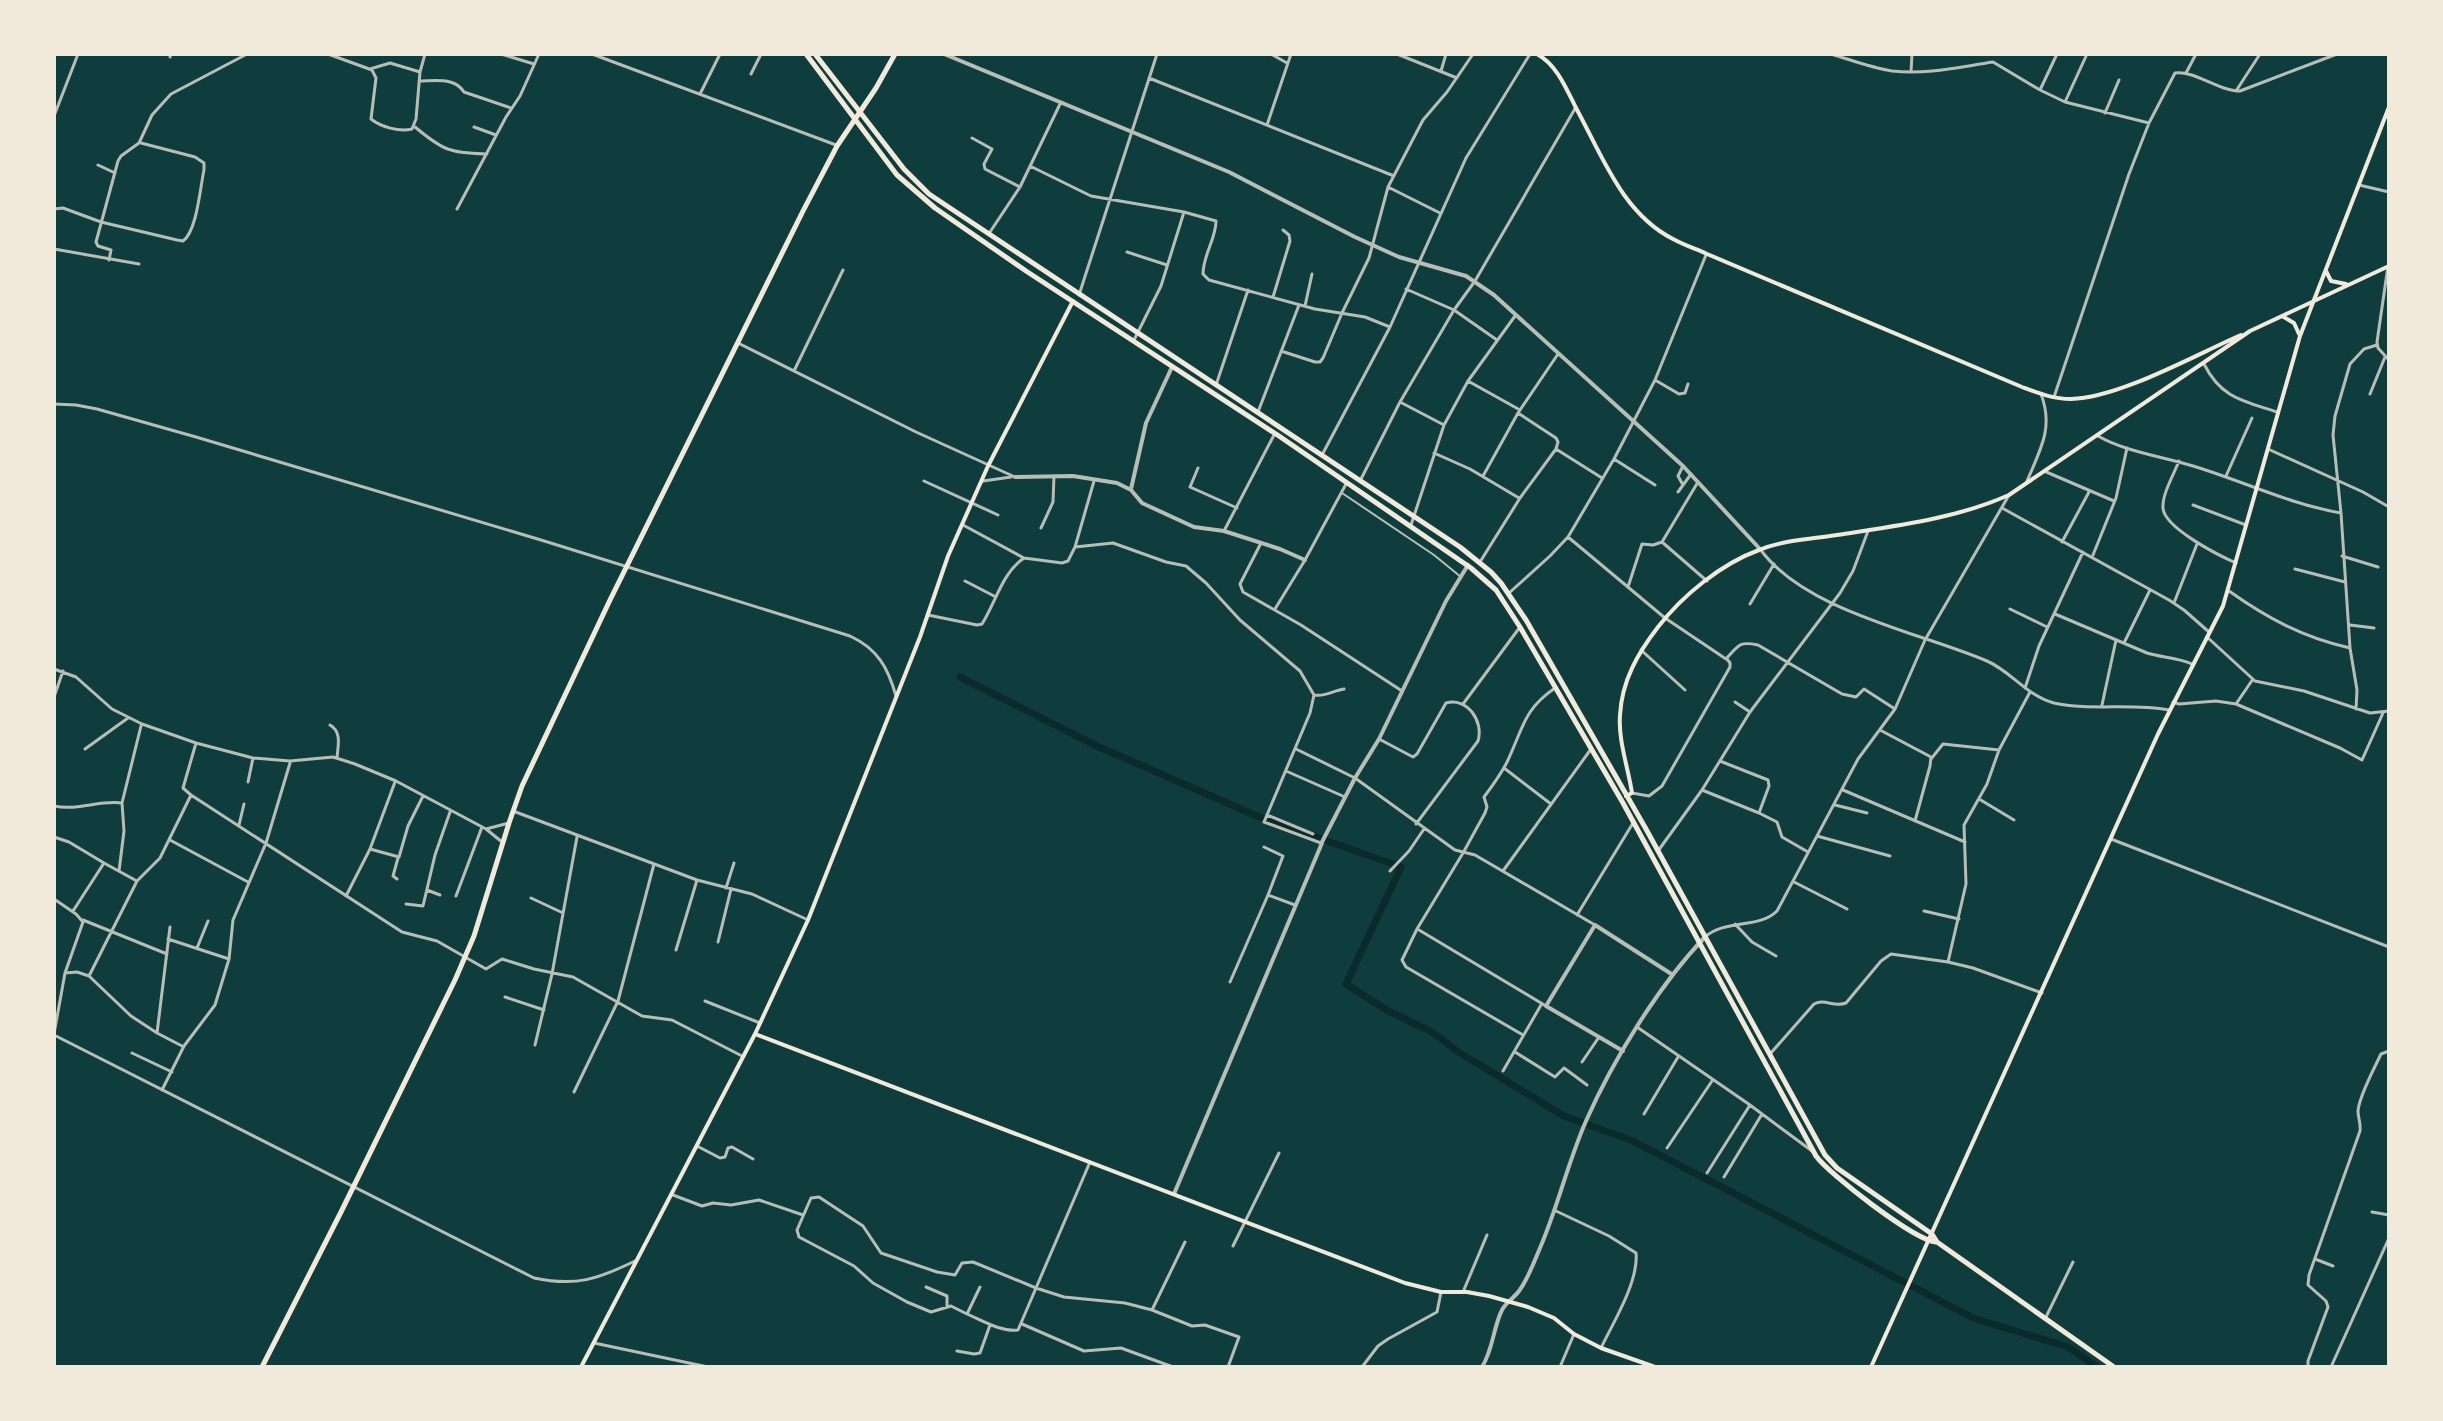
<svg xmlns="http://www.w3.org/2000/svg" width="2443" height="1421" viewBox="0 0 2443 1421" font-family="Cabin,sans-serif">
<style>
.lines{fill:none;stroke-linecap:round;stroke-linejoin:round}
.canal{stroke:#0a2a2b;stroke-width:7}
.pedestrian{stroke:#b8beb3;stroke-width:2}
.minor{stroke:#b8beb3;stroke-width:3}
.tertiary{stroke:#b8beb3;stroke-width:4}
.secondary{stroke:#f1e9da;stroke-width:4}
.primary{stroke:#f1e9da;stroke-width:5}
</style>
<rect width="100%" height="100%" fill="#0f3d3e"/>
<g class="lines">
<path class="canal" d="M960,677L1099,747L1257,816L1401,867L1346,984L1385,1009L1432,1032L1460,1053L1564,1116L1633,1141L1973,1318L2068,1347L2097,1367"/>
<path class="pedestrian" d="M1342,493L1434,555L1461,577"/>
<path class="minor" d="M328,54L372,70L376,78L371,119C381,127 399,132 412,129L416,119L420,72L425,54
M501,54L534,64
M592,54L836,145
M1271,54L1287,63
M1397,54L1457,78
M1831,54C1851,60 1872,68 1892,71C1927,75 1959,67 1993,62L2040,90L2065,102L2149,123
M170,57L171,54
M370,69L390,63L420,72
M1441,71L1446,54
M1911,72L1912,54
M2186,73L2196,54
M751,74L761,54
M1149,78L1394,176
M419,81C435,81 455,77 464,92L511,108
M2040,90L2057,54
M2236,91L2260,54
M700,94L720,54
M2065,102L2087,54
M2105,113L2119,80
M54,116L78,54
M1267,125L1291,54
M415,127C445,152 449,152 487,154
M474,127L496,135
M972,138L992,149L984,164L985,169L1020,187
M98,165L115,173
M1030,166L1091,196L1184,212L1216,221C1216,239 1203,255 1203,274L1209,280L1315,309L1365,317L1390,327
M2359,185L2389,192
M1388,187L1440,213
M54,209L63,208L101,222L177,240L183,241C197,231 200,188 204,170V163L195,157L141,143
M457,209L506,117L520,96L539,54
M990,232L1020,187L1061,102
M54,249L139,264
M1127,252L1167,265
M109,260L111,250L98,246L96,242L118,161L121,156L139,143L152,115L171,94L247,54
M2388,266L2377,342L2378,348L2389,360
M1406,289L1454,310L1497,340
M1079,295L1157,54
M1273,297L1290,241L1289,235L1283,230
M1305,306L1312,274
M1134,340L1161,286L1184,212
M738,343L916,432L1015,477
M1281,351L1315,362H1320L1323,358L1342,313L1369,258L1388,187L1423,120L1447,92L1473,54
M2204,364C2221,398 2243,401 2277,412
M794,371L843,270
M1655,380L1679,394L1685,393L1688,384
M1468,381L1520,410
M1216,385L1248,290
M2370,394L2385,357
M2054,397L2129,174L2149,123L2175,73C2194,70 2218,91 2240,91L2337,54
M1400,402L1444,425
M54,404L76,405L97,409L196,437L541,540L850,636C878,649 888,668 896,696
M1258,412L1299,305
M1518,413L1556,438L1558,442L1556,449L1602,478
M2098,436C2126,452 2161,456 2193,466C2243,481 2289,504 2341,513
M2268,449L2363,492L2389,507
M1434,453L1470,469L1519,498
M1322,455L1390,327L1466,158L1530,54
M1614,459L1655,485
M2179,461C2174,474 2162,494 2163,508C2164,528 2220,556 2236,563
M1198,468L1190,487L1237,508
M2044,471L2114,501
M1483,476L1518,413L1558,354
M2226,476L2252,418
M924,481L998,515
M983,481L1011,477
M1360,481L1400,402L1454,310L1475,281L1576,107
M2027,481C2040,450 2054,428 2041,394
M1683,485L1678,476L1683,466
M1678,492L1691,474
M2193,505L2246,525
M2002,508L2169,600L2184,610L2209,632
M963,525L1024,558
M1411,525L1444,425L1468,381L1515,316
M1041,528L1053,502L1054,476
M1224,531L1274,435
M1568,537L1665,618L1726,659C1739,645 1739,641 1758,645L1842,694L1856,697L1864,689L1895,709
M1662,542L1707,581
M2062,542L2089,492
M1261,543L1240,584L1243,592L1301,625L1402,691
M1075,547L1113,543L1166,562L1186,566L1206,583L1240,620L1300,671L1314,695L1310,713L1264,822L1321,843
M1760,549C1805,611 1919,632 1987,661C2012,672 2027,696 2054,703C2089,711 2132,703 2169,710
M2093,555L2116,498L2127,448
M2342,556L2378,567
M1480,562L1520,498L1556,449
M2295,569L2345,582
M965,581L996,597
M1628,587L1642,544L1653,545L1662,542L1698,482
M2229,591C2267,618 2304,638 2350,648
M1509,593L1550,556L1568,537L1614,459L1655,380L1706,255
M2174,603L2197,544
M1750,604L1774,564
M1275,609L1305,560L1346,484
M2010,609L2047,627
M2055,614L2147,653C2163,658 2177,657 2192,664
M928,615L977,625L982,624C996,602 1002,573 1024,558L1062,563L1068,561L1075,547L1094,481
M2350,625L2374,628
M2207,637L2255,681L2304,691L2370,713L2389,711
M2124,643L2150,590
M1641,650L1685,690
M54,669L76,677L112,709L142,724L196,743L253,758L290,761L333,757L355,764L396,781L486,829L502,842
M2025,688L2039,646L2083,552
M1314,695C1325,697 1332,691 1344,689
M54,697L63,671
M1735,702L1750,712
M2173,702L2179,704L2216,701L2236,704L2340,748L2362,760L2383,713
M1463,704L1520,627
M2236,704L2253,679
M2102,705L2116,640
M2356,709L2357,690L2350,648L2341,513L2333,435L2335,416L2350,364L2364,349L2377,345
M330,725C342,732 338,745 337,758
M1880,730L1931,757L1930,766L1915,821
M1379,739L1413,757L1417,754L1446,703C1467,697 1484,721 1478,741L1416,824
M85,749L128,718
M1296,749L1355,778L1455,850L1475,855L1595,925
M1931,759L1943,744L1999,750
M1720,761L1768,780L1769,786L1759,813
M1504,768L1551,804
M1286,771L1345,797
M248,782L253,758
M1702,790L1759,813L1777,822L1782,837L1808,852
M1843,790L1965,842
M1632,793L1649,796L1662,786L1730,667V663L1727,659
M191,795L402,932L437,941L486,969L502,959L534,969L573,977L642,1016L672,1020L742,1056
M1979,799L2014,820
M1835,805L1867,813
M54,806C77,811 99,800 122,803
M513,811L697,880L752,894L808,920
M1267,815L1313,834
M239,825L244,804
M486,829L509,823
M1817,836L1890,856
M54,837L69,842L104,863
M2111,839L2389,947
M170,840L248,882
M1264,847L1283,856L1268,895
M370,849L399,857L408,826L423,796
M1658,851L1702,790L1750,712L1840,593L1853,571L1868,531
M119,871L124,831L122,803L141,726
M1390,871L1409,851L1424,829
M1503,871L1591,749
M397,879L393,876L398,858
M1794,882L1847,909
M726,888L734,863
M427,890L440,895
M346,896L370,849L395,782
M456,896L482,827
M531,898L563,913
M54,899L76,914L83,922L65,973
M406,904L423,906L435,855L450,812
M73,911L104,863L135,880
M1924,911L1959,919
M1577,915L1633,823
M83,920L167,954
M1735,924L1752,942L1776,956
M1419,930L1546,1006
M1705,937C1725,919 1759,929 1777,911L1858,759L1895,709L1925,640L2009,495
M168,939L229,959
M718,942L731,889
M197,948L208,921
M676,950L697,880
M1948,962L1966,884L1964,825L1987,784L1999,750L2030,692
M89,976L137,881L160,858L191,795L183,788L196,743
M1230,982L1268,895L1295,905
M505,997L544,1010
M705,1001L760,1023
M1637,1027L1750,1105L1812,1151
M157,1033L170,927
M54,1034L65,973L77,972L89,976L131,1016L157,1033L182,1046
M54,1035L534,1278C576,1287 598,1279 635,1261
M1523,1035L1406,967L1402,960L1417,929L1463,853L1485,813L1487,807L1484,797C1493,785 1502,773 1508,760C1523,728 1524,709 1555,688
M535,1045L552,974L577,837
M1515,1052L1555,1077L1564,1068L1587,1085
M132,1053L172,1072
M1770,1054L1814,1004C1825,998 1834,1008 1846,1003L1881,961L1891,954L1948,962L1973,968L2042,993
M1582,1062L1599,1037
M1503,1071L1541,1005
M162,1090L184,1046L215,1005L229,959L233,920L266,843L290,763
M574,1092L618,1001L654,864
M1644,1114L1678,1057
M697,1146L720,1158L725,1157L728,1148L732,1147L753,1159
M1667,1148L1712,1081
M1707,1173L1750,1105
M1724,1177L1762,1114
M673,1195L702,1206L713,1203L731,1205L759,1200L803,1215
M1556,1211L1609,1236L1636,1253C1639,1281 1613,1323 1601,1348
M2372,1212L2389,1215
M1233,1246L1279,1153
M2315,1259L2333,1266
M926,1287L947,1296V1307
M980,1287L967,1314C983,1321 1001,1332 1018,1330L1036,1288L1064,1297L1125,1303L1152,1310L1192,1326L1205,1325L1239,1337L1228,1367
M1463,1292L1487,1235
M1152,1310L1185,1242
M967,1314L951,1306L931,1312L907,1302L873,1283L854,1266L799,1237L797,1230L811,1198L819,1197L863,1226L881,1253L937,1272L955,1275L962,1263L973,1262L1036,1288L1090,1162
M2045,1319L2073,1262
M1022,1324L1084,1351L1121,1348L1173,1367
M594,1343L708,1367
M957,1351L974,1354L980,1353L990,1325
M1362,1367L1378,1346L1388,1339L1437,1312L1441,1292
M1560,1367L1574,1334
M2308,1367V1361L2328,1307L2326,1301L2308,1285L2309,1275L2360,1131C2361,1123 2358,1118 2358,1111C2359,1096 2374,1069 2381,1054L2389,1051
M2331,1367L2389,1238"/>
<path class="tertiary" d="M944,54L1229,172L1355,237L1399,257L1466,276L1494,295L1683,466L1760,549
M1015,477L1073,476L1117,483L1131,490L1142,503L1194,527L1224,531L1280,549L1305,560
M1131,489L1146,423L1172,367
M1322,842L1355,778L1379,739L1446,601L1468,565
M1623,1051L1546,1006L1595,925L1673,975
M1174,1194L1322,843
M1482,1367C1493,1350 1493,1328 1502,1310C1506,1302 1514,1298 1519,1291C1528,1279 1534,1262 1540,1248C1558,1206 1568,1162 1586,1121C1613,1060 1659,985 1705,937"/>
<path class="secondary" d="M1537,54C1557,65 1566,88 1576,108C1602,155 1622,213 1673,239C1684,245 1696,249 1707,254L2022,387C2038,393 2053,399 2071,399C2119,398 2195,355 2241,335
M2326,271L2331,281L2346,284
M2282,316L2294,323L2299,334
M1626,796L1632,793C1628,767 1618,740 1620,715C1622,680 1638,653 1658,627C1683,595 1721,564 1759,550C1783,540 1812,539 1837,535C1895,526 1955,519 2009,495L2250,331L2389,266
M755,1034L1405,1283L1441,1292H1467L1489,1296L1528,1307L1554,1318L1574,1334L1601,1348L1655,1367
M581,1367L755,1034L808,920L920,637L948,556L988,466L1073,301
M1871,1367L2158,734L2223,606L2300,336L2389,107"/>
<path class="primary" d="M806,54L897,175L935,208L1026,271L1279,436L1471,568L1496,590L1520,627L1623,803L1816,1156C1830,1175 1914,1240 1936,1242
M815,54L904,169L929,194L1460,547L1491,572L1501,583L1526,620L1646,829L1825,1155L1837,1168L1932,1234L1937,1242L2114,1367
M262,1367L341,1212L455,980L474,936L509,823L522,786L610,600L803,211L837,146L876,88L895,54"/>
</g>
<rect width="2443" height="1421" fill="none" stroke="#f1e9da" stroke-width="112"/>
</svg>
